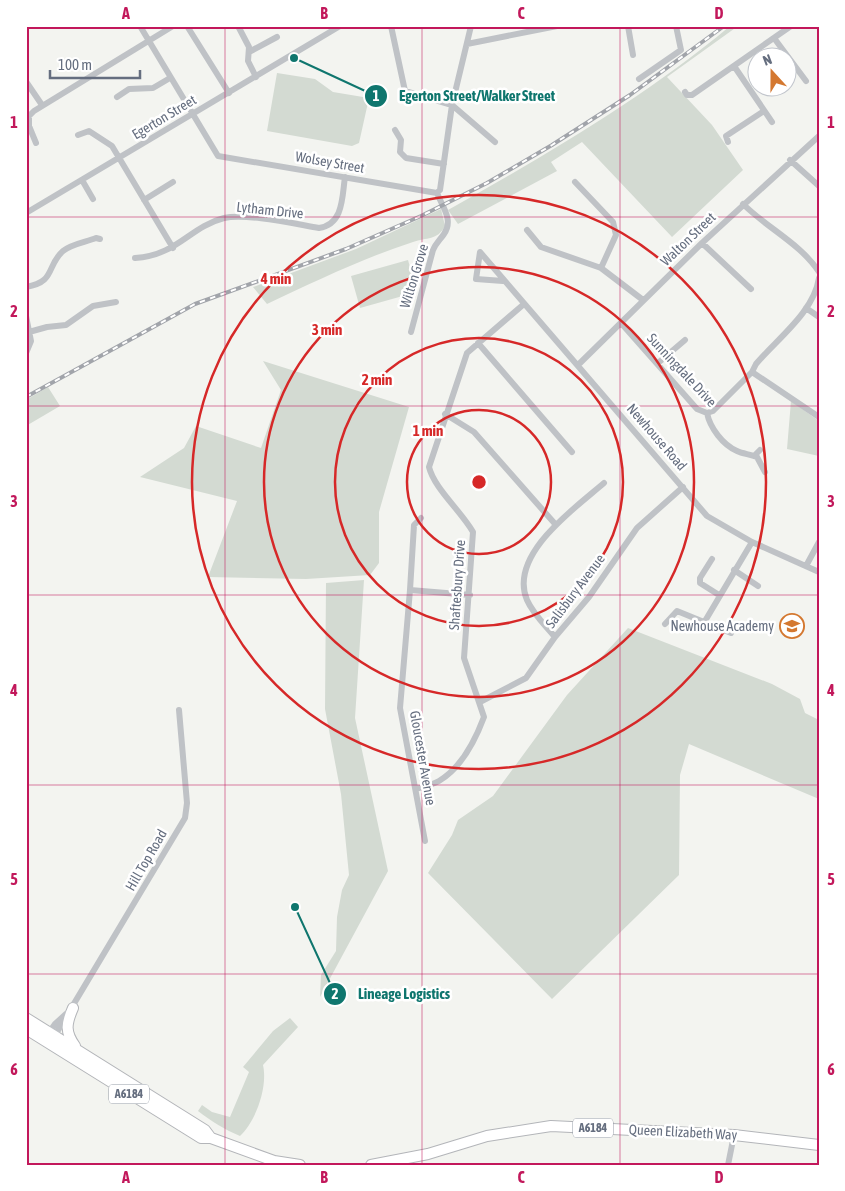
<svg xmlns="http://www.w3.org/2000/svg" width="845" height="1191" viewBox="0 0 845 1191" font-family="'Asap Condensed',sans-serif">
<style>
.green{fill:#d3dad2}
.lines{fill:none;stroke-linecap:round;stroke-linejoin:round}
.primary-casing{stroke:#b3b5b9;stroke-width:12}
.street{stroke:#bfc2c6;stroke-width:6}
.primary{stroke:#fff;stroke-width:10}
.rail-casing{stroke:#a1a4aa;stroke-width:4}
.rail{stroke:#fff;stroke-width:2;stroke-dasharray:5.5;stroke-linecap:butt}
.grid{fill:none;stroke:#c2185b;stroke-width:1;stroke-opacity:0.55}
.ring{fill:none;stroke:#d62828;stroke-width:2.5}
.labels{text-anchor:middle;stroke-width:5;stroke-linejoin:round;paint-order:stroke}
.shield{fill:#fff;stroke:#939aa5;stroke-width:1}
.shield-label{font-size:12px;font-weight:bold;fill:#656e7f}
.street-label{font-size:14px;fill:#656e7f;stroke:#fff}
.poi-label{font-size:14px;fill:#656e7f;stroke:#fff;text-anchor:end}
.centre{fill:#d62828;stroke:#fff;stroke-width:2.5}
.ring-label{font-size:15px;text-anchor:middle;font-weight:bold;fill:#d62828;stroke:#fff;stroke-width:5;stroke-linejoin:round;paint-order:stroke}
.leader{fill:none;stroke:#0f766e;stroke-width:2}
.callout-dot{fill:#0f766e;stroke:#fff;stroke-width:2}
.mark-label{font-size:15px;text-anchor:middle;font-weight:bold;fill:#fff}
.callout-label{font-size:15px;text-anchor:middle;font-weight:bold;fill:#0f766e;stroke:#fff;stroke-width:5;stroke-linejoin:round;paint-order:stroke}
.neatline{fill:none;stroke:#c2185b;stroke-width:2}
.grid-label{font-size:16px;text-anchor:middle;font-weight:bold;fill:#c2185b}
</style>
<rect width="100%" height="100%" fill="#f3f4f0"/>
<path class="green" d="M730,26H738L667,77L712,125L743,170L672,237L582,142L551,162L557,171L458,224L448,210C546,155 644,98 730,26Z
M277,73L315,79L333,92L369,98L359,143L352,146L267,131Z
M441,209L445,226C437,241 427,237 413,242C363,258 314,282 267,304L253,287L356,249Z
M408,260L417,292L360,308L351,276Z
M263,361L409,407L379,512V563L370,575L306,579L208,577L237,501L140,477L184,448L196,426L261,448L281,390Z
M48,387L60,406L26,426V400Z
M791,401L819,421V456L787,449Z
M364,580L355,718L388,871L320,997L321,975L336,951L337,917L342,890L349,875L341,794L325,709L326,583Z
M628,628L772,684L800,699L805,713L819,720V799L689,744L680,775L679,875L552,999L428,873L452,835L458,820L493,796L567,695Z
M290,1018L298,1027L263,1065C268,1087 256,1121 240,1136C225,1130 211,1121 198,1111L202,1105L212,1112L230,1117L249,1072L243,1067L273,1031Z"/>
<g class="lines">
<defs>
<path id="primary" d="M73,1008C66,1024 65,1032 75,1046
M26,1018L205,1130L211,1138
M26,1029L201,1138H211L274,1161L300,1165
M371,1165L428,1154L487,1136L551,1126L734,1135L819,1145"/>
</defs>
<use href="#primary" class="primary-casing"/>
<path class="street" d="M140,26L218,156L437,193
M187,26L229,93
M238,26L249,47L248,61L256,77
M391,26L405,91L452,105L495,142
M628,26L633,55
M774,38L806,81
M467,44L557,26
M249,52L277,37
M734,66L772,122
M639,79L681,50L676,26
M27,83L42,105
M685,92L687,95H692L791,26
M117,97L129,89L153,88L170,78
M395,130L401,140L400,152L406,158L444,164
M78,135L89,131L112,146L173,248
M728,142L726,136L764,111
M36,143L29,126V116L34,111L173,26
M790,160L819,186
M82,180L93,199
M575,182L613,222L616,235L601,268
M437,193L440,190L452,105L471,26
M144,200L173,182
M743,204C767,228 801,244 819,272
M26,213L340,26
M527,230L541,247L601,268L643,300
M702,243L751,289
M135,258C178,255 189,227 224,218C246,213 295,224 319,228C344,224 342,196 345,177
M503,281L476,279L480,252L707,516L752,542L819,572
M26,287C56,282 46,266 63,251C71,244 86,242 96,238L100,239
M806,308L819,317
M26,316L31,341L26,353
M621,323L697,409L707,413C710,428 723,445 737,451C743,454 750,454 757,457L765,472
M29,332L47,327L66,325L93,306L116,302
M411,332L433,250C436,243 440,240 444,234C454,220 442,206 437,193
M478,343L572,452
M658,363L685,340
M578,365L702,243L819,136
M752,372L819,417
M707,413L713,411L752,372L756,364C777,339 814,312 819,278
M445,414L474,432L556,525
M754,456L760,450
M421,518L414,525L410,590L470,595
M712,559L700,578V583L719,595
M806,566L819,542
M734,570L758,586
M410,590L400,708L425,841
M705,621L752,542
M665,624L677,611L731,633
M555,637C546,626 533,614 527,600C508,555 575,508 604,483
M480,702L526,678L555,637L589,597L637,528L683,487
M416,789C423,787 432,785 439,781C461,768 475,741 484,717L464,658L473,532C461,511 434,488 429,467L467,353L524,304
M48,1034L55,1024L66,1014
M54,1037L185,818L187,803L179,710
M728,1165L734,1135"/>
<use href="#primary" class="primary"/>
<defs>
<path id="rail" d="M26,397L195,304L346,249L421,216L487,183L552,145L630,95L724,26"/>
</defs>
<use href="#rail" class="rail-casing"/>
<use href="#rail" class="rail"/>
</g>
<path class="grid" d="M225,26V1165M422,26V1165M620,26V1165M26,217H819M26,406H819M26,595H819M26,785H819M26,974H819"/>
<g class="ring">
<circle cx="479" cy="482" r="72"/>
<circle cx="479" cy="482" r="144"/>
<circle cx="479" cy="482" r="215"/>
<circle cx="479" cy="482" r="287"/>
</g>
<defs>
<symbol id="school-ring" viewBox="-11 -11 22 22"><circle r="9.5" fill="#fff" stroke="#d47830" stroke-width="1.5"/><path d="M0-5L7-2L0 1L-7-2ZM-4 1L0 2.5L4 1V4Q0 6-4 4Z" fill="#d47830"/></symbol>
</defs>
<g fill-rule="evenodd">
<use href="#school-ring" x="778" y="612" width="28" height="28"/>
</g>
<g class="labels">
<g class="shield">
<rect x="109" y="1084.5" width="40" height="19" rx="4"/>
<rect x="573" y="1118.5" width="40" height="19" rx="4"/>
</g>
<g class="shield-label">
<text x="129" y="1098">A6184</text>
<text x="593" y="1132">A6184</text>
</g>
<g class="street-label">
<text transform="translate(164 117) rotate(-31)" y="5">Egerton Street</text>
<text transform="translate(330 162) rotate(10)" y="5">Wolsey Street</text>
<text transform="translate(270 210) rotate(6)" y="5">Lytham Drive</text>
<text transform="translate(688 239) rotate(-44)" y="5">Walton Street</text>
<text transform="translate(414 276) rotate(-73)" y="5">Wilton Grove</text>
<text transform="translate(682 370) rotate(47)" y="5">Sunningdale Drive</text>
<text transform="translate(657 437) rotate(49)" y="5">Newhouse Road</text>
<text transform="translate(457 585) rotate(-86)" y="5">Shaftesbury Drive</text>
<text transform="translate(575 591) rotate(-53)" y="5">Salisbury Avenue</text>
<text transform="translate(423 758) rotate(80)" y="5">Gloucester Avenue</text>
<text transform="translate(146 860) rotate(-60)" y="5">Hill Top Road</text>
<text transform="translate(683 1132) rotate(3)" y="5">Queen Elizabeth Way</text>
</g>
<g class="poi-label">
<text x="774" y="631">Newhouse Academy</text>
</g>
</g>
<circle cx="479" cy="482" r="8" class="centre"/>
<g class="ring-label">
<text x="276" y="284">4 min</text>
<text x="327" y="335">3 min</text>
<text x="377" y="385">2 min</text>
<text x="428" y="436">1 min</text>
</g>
<path class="leader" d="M294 58L376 96M295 907L335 994"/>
<g class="callout-dot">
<circle cx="294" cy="58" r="5"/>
<circle cx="295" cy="907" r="5"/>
<circle cx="376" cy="96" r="12"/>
<circle cx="335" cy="994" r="12"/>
</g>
<g class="mark-label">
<text x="376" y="101">1</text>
<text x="335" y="999">2</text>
</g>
<g class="callout-label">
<text x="477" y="101">Egerton Street/Walker Street</text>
<text x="404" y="999">Lineage Logistics</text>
</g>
<rect width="845" height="1191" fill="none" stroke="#ffffff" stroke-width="55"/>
<g transform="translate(772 72) rotate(339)"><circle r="24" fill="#ffffff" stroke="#c1c5cc"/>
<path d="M0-4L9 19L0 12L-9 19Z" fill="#d47830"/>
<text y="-8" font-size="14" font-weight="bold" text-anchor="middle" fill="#656e7f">N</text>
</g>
<path d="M50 70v8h90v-8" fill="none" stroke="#656e7f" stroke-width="2.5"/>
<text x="58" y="70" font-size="15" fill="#656e7f" stroke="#ffffff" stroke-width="4" paint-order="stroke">100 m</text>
<rect x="28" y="28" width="790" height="1136" class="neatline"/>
<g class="grid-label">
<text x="126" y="19">A</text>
<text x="324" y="19">B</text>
<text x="521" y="19">C</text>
<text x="719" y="19">D</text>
<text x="14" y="128">1</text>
<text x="831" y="128">1</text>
<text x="14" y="317">2</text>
<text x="831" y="317">2</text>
<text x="14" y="507">3</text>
<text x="831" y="507">3</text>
<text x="14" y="696">4</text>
<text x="831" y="696">4</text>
<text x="14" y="885">5</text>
<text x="831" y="885">5</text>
<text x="14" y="1075">6</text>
<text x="831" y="1075">6</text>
<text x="126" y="1183">A</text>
<text x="324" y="1183">B</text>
<text x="521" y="1183">C</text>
<text x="719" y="1183">D</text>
</g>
</svg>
